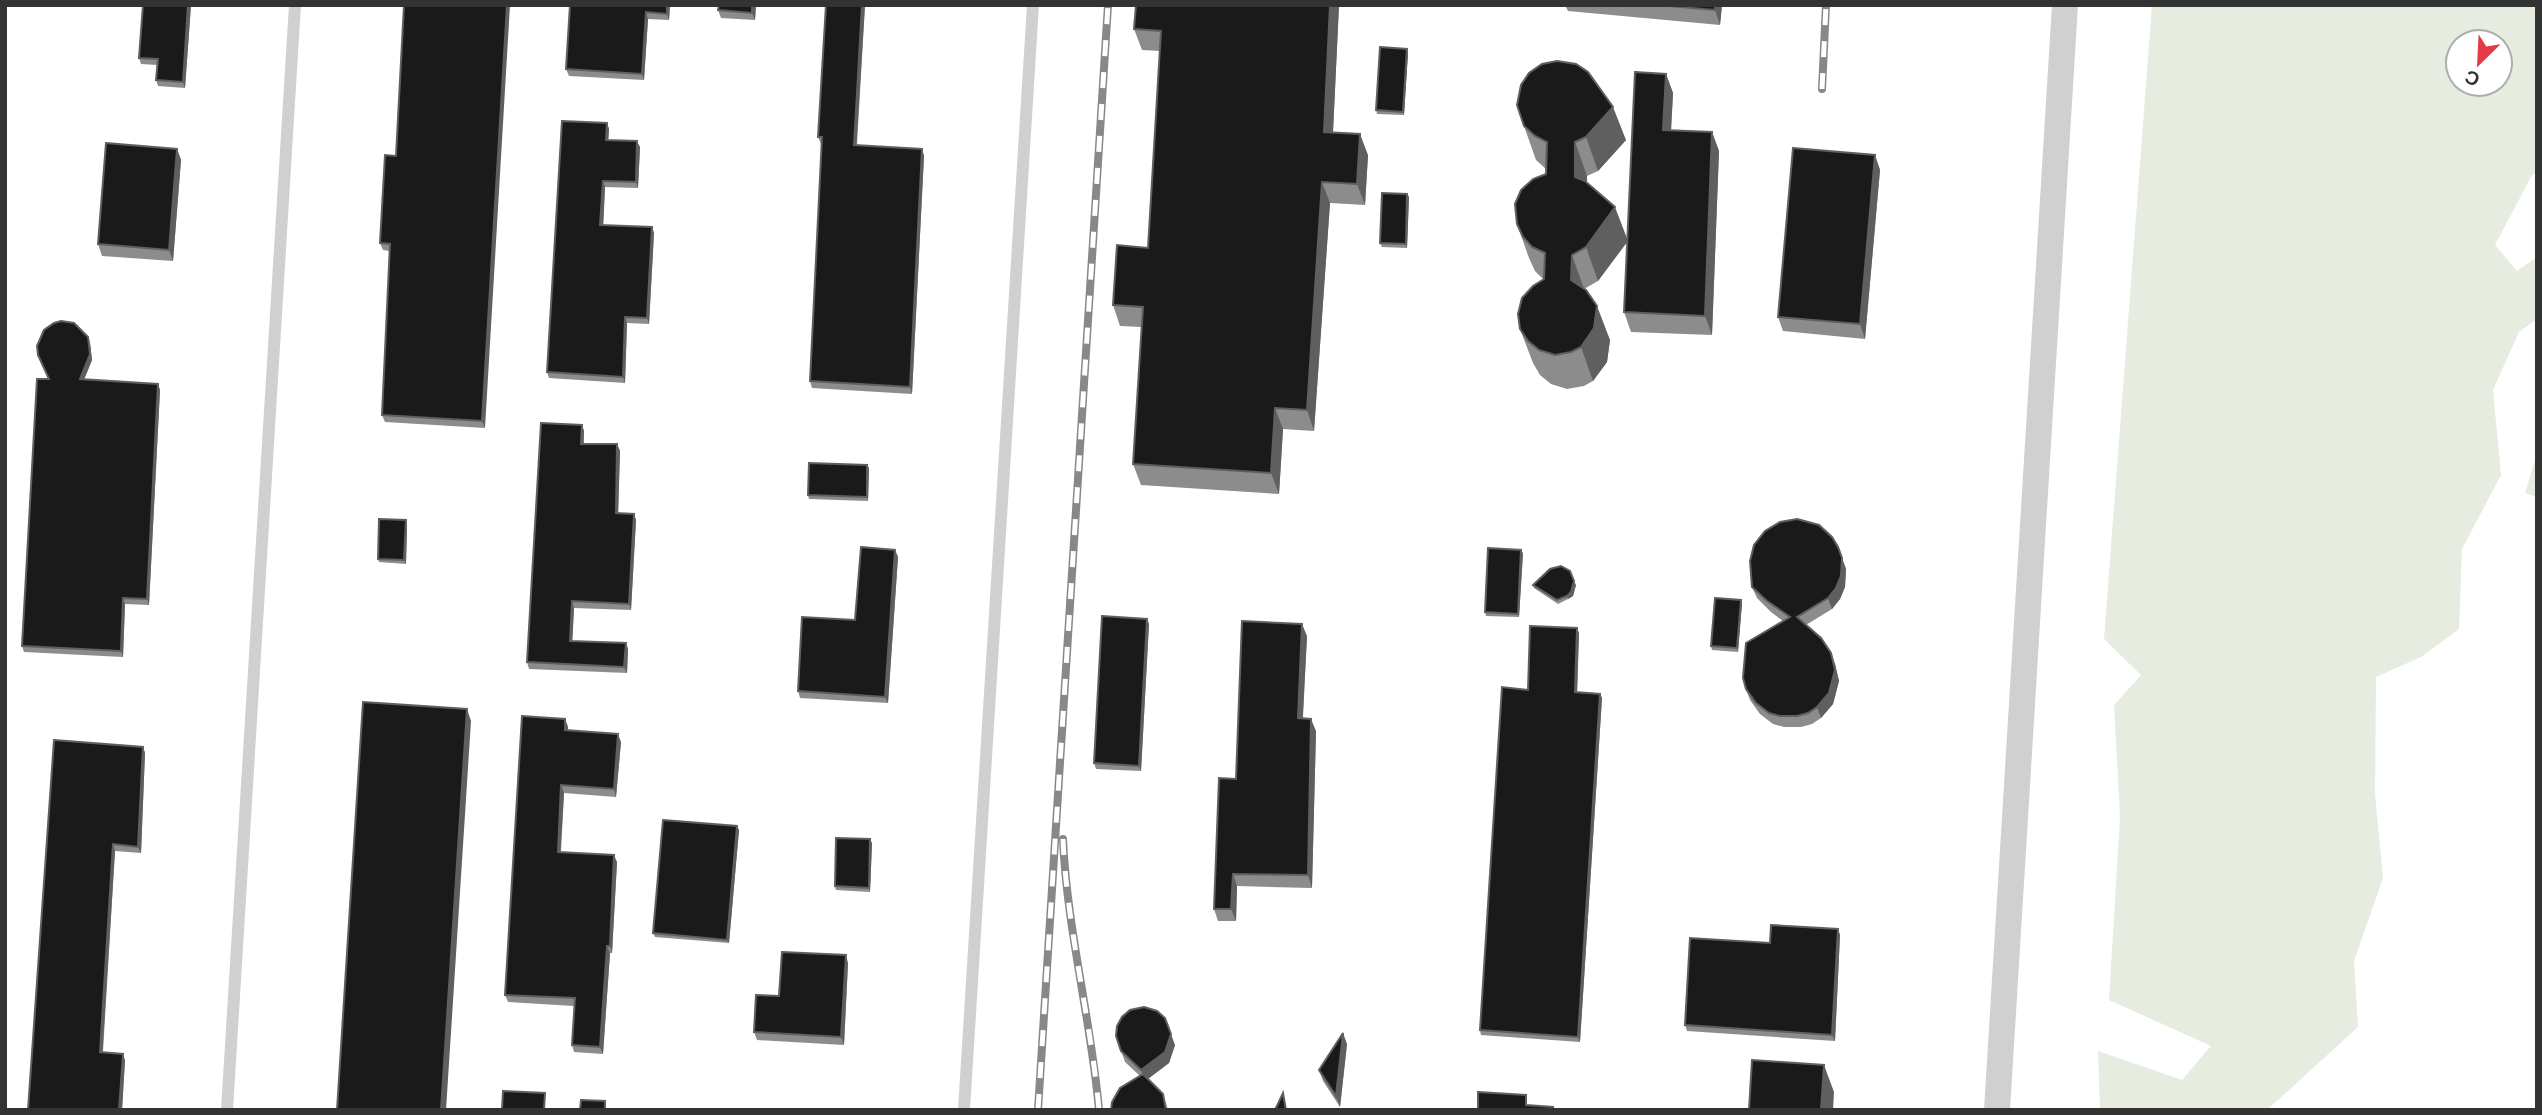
<svg xmlns="http://www.w3.org/2000/svg" width="2542" height="1115" viewBox="0 0 2542 1115" font-family="Helvetica,sans-serif">
<style>
.green{fill:#e6ecdf;fill-rule:evenodd}
.lines{fill:none;stroke-linecap:round;stroke-linejoin:round}
.lane{stroke:#d0d0d0;stroke-width:12}
.street{stroke:#d0d0d0;stroke-width:26}
.rail-casing{stroke:#888;stroke-width:8}
.rail{stroke:#fff;stroke-width:5;stroke-dasharray:16;stroke-linecap:butt}
.wall{fill:#8c8c8c}
.shaded-wall{fill:#5f5f5f}
.building{fill:#1a1a1a;stroke:#5f5f5f;stroke-width:2}
</style>
<rect width="100%" height="100%" fill="#fff"/>
<path class="green" d="M2152,5H2537V173L2532,175L2495,245L2517,271L2537,257V319L2519,332L2493,390L2501,475L2462,549L2459,629L2421,657L2376,677L2375,794L2383,878L2354,961L2358,1027L2267,1110H2100L2098,1051L2182,1080L2211,1046L2109,1000L2120,817L2114,705L2141,675L2104,639ZM2458,42H2500V84H2458Z
M2537,454V497L2525,493Z"/>
<g class="lines">
<path class="lane" d="M227,1110L295,5
M964,1110L1033,5"/>
<path class="street" d="M1997,1110L2065,5"/>
<defs>
<path id="rail" d="M1822,89L1826,5
M1063,839C1067,930 1091,1019 1099,1110
M1038,1110L1108,5"/>
</defs>
<use href="#rail" class="rail-casing"/>
<use href="#rail" class="rail"/>
</g>
<path class="wall" d="M143,5H191L185,88L158,86L156,80L157,65L141,64L139,58Z
M570,5H670L669,20L648,19L644,80L569,76L566,69Z
M719,5H756L755,20L721,18L718,10Z
M826,5H865L857,145L922,149L924,156L912,394L812,388L810,381L822,144H821L818,137Z
M1339,5L1333,132L1368,155L1365,205L1330,203L1314,431L1283,429L1279,494L1141,485L1133,464L1142,327L1120,326L1113,305L1148,248L1160,51L1142,50L1134,29Z
M1565,5H1722L1720,25L1568,11Z
M1408,53L1404,115L1377,114L1376,110Z
M1666,74L1673,93L1671,130L1712,132L1719,151L1712,335L1631,332L1624,312L1627,241L1598,281L1584,289L1610,340L1607,362L1593,381L1584,386L1567,389L1551,384L1540,375L1533,363L1520,329L1543,279L1535,271L1529,258L1517,224L1546,174V169L1536,160L1524,126L1626,140L1598,171L1587,176V183L1627,240Z
M607,123L609,129L608,140L640,147L638,188L605,187L603,225L652,227L654,233L649,324L627,323L625,383L549,378L547,372Z
M177,149L181,160L173,261L102,256L98,244Z
M1875,155L1880,170L1865,339L1783,331L1778,317Z
M396,156L485,428L385,422L382,415L390,251L383,250L380,243Z
M1407,194L1409,197L1407,248L1382,247L1380,243Z
M90,343L92,360L84,379L158,384L160,390L149,605L125,604L123,657L24,652L22,646L48,379Z
M582,425L584,431V444H617L620,451L618,513L634,514L636,520L631,610L574,608L572,641L626,643L628,649L627,673L529,669L527,662Z
M867,465L869,468L868,501L809,499L808,495Z
M407,524L406,564L379,562L378,559Z
M1838,547L1846,569L1845,587L1840,599L1832,609L1806,625L1835,664L1839,681L1833,704L1821,718L1812,724L1801,727H1784L1773,724L1760,714L1750,700L1746,689L1783,621L1771,612L1757,598L1752,587Z
M895,550L898,557L888,703L800,698L798,691L855,620Z
M1523,553L1519,617L1486,616L1485,612Z
M1533,585H1576L1573,596L1568,599L1558,604L1534,588Z
M1742,603L1738,652L1712,650L1711,646Z
M1147,619L1149,624L1141,771L1096,769L1094,763Z
M1579,633L1577,692L1600,694L1602,698L1580,1042L1481,1035L1480,1030L1528,690Z
M1307,636L1303,718L1316,731L1312,888L1237,886L1236,921H1218L1214,909L1236,779Z
M565,719L568,727V730L621,742L616,797L564,793L561,852L617,862L612,953H610L603,1054L574,1052L572,1045L574,1006L508,1002L505,995Z
M143,747L145,753L141,853L115,851L103,1052L125,1060L122,1110H28Z
M737,826L739,830L729,943L655,937L653,933Z
M872,843L870,892L836,890L835,886Z
M1838,929L1840,935L1835,1041L1687,1031L1685,1025L1770,943Z
M848,963L844,1045L757,1040L754,1032L779,996Z
M1116,1036L1175,1045L1169,1063L1148,1079L1163,1094L1168,1110H1111L1140,1076L1125,1062Z
M1347,1044L1340,1107L1323,1081L1319,1070Z"/>
<path class="shaded-wall" d="M188,5H191L185,88L183,82Z
M507,5H510L485,428L482,421Z
M667,5H670L669,20L667,14Z
M752,5H756L755,20L752,13Z
M862,5H865L856,152L854,145Z
M1330,5H1339L1332,153L1324,132Z
M1715,5H1722L1720,25L1715,10Z
M646,12L648,19L644,80L642,74Z
M1407,49L1408,53L1404,115L1403,112Z
M1666,74L1673,93L1670,149L1663,130Z
M1613,107L1626,140L1598,171L1586,137Z
M607,123L609,129L608,146L606,140Z
M1712,132L1719,151L1712,335L1705,316Z
M1360,134L1368,155L1365,205L1357,184Z
M637,141L640,147L638,188L636,182Z
M1575,142L1587,176V210L1575,177Z
M177,149L181,160L173,261L169,250Z
M922,149L924,156L912,394L910,387Z
M1875,155L1880,170L1865,339L1860,324Z
M603,181L605,187L603,231L600,225Z
M1322,182L1330,203L1314,431L1307,410Z
M1407,194L1409,197L1407,248L1406,244Z
M1615,207L1628,241L1598,281L1586,247Z
M652,227L654,233L649,324L647,318Z
M1572,255L1584,289L1571,280Z
M1597,306L1610,340L1607,362L1593,381L1581,347Z
M625,317L627,323L625,383L623,377Z
M88,337L90,343L92,360L82,385L80,379Z
M158,384L160,390L149,605L147,599Z
M1275,408L1283,429L1279,494L1271,473Z
M582,425L584,431L583,450L581,444Z
M617,444L620,451L618,519L616,513Z
M867,465L869,468L868,501L867,497Z
M634,514L636,520L631,610L629,604Z
M406,520L407,524L406,564L404,560Z
M1838,547L1846,569L1845,587L1840,599L1832,609L1828,598Z
M895,550L898,557L888,703L885,697Z
M1521,550L1523,553L1519,617L1518,614Z
M1574,581L1576,585L1573,596L1568,599L1567,596Z
M123,598L125,604L123,657L121,651Z
M1741,600L1742,603L1738,652L1737,648Z
M572,601L574,608L572,648L570,641Z
M1147,619L1149,624L1141,771L1139,766Z
M1302,624L1307,636L1302,730L1298,718Z
M1577,628L1579,633L1577,696L1575,692Z
M626,643L628,649L627,673L624,667Z
M1831,653L1835,664L1839,681L1833,704L1821,718L1817,707Z
M1600,694L1602,698L1580,1042L1578,1037Z
M467,709L471,721L446,1110H441Z
M565,719L568,727L567,737L565,730Z
M1311,719L1316,731L1312,888L1308,875Z
M618,734L621,742L616,797L614,789Z
M143,747L145,753L141,853L138,847Z
M561,785L564,793L560,859L558,852Z
M737,826L739,830L729,943L727,940Z
M870,839L872,843L870,892L869,888Z
M113,844L115,851L102,1059L100,1052Z
M614,855L617,862L612,953L610,946Z
M1233,874L1237,886L1236,921L1231,909Z
M1838,929L1840,935L1835,1041L1832,1035Z
M607,946L610,953L603,1054L600,1047Z
M846,955L848,963L844,1045L841,1037Z
M1165,1018L1175,1045L1169,1063L1145,1081L1141,1070Z
M1343,1033L1347,1044L1340,1107L1336,1096Z
M123,1054L125,1060L122,1110H119Z
M1824,1065L1834,1092L1833,1110H1821Z"/>
<path class="building" d="M143,5H188L183,82L156,80L158,59L139,58Z
M404,5H507L482,421L382,415L390,244L380,243L385,155L396,156Z
M570,5H667V14L646,12L642,74L566,69Z
M719,5H752V13L718,10Z
M826,5H862L854,145L922,149L910,387L810,381L822,137H818Z
M1136,5H1330L1324,132L1360,134L1357,184L1322,182L1307,410L1275,408L1271,473L1133,464L1143,307L1113,305L1117,245L1148,248L1161,31L1134,29Z
M1657,5H1715V10Z
M1380,47L1407,49L1403,112L1376,110Z
M1557,61L1576,64L1588,72L1613,107L1586,137L1575,142V177L1585,181L1615,207L1586,247L1572,255L1571,280L1586,290L1597,306L1594,328L1581,347L1571,352L1555,355L1539,350L1528,341L1520,329L1518,314L1522,298L1533,286L1544,279L1545,253L1532,247L1523,237L1517,224L1515,204L1521,190L1533,179L1546,174L1547,142L1535,136L1524,126L1517,105L1521,85L1529,73L1542,64Z
M1635,72L1666,74L1663,130L1712,132L1705,316L1624,312Z
M562,121L607,123L606,140L637,141L636,182L603,181L600,225L652,227L647,318L625,317L623,377L547,372Z
M106,143L177,149L169,250L98,244Z
M1793,148L1875,155L1860,324L1778,317Z
M1382,193L1407,194L1406,244L1380,243Z
M61,321L74,323L88,337L90,354L80,379L158,384L147,599L123,598L121,651L22,646L37,379H49L38,355L37,346L44,330L54,323Z
M541,423L582,425L581,444H617L616,513L634,514L629,604L572,601L570,641L626,643L624,667L527,662Z
M809,463L867,465V497L808,495Z
M379,519L406,520L404,560L378,559Z
M1797,519L1819,525L1832,537L1838,547L1842,558L1841,576L1836,588L1828,598L1797,617L1821,638L1831,653L1835,670L1829,693L1817,707L1808,713L1797,716H1780L1769,713L1756,703L1746,689L1743,678L1746,643L1790,617L1767,601L1752,587L1750,561L1754,545L1765,531L1780,522Z
M861,547L895,550L885,697L798,691L802,617L855,620Z
M1488,548L1521,550L1518,614L1485,612Z
M1561,566L1570,571L1574,581L1571,592L1567,596L1557,600L1533,585L1550,569Z
M1715,598L1741,600L1737,648L1711,646Z
M1102,616L1147,619L1139,766L1094,763Z
M1242,621L1302,624L1298,718L1311,719L1308,875L1233,874L1231,909H1214L1219,778L1236,779Z
M1530,626L1577,628L1575,692L1600,694L1578,1037L1480,1030L1502,687L1528,690Z
M363,702L467,709L441,1110H337Z
M522,716L565,719V730L618,734L614,789L561,785L558,852L614,855L610,946H607L600,1047L572,1045L575,998L505,995Z
M54,740L143,747L138,847L113,844L100,1052L123,1054L119,1110H28Z
M663,820L737,826L727,940L653,933Z
M836,838L870,839L869,888L835,886Z
M1771,925L1838,929L1832,1035L1685,1025L1690,938L1770,943Z
M782,952L846,955L841,1037L754,1032L756,995L779,996Z
M1144,1007L1157,1011L1165,1018L1171,1034L1165,1052L1141,1070L1121,1051L1116,1036L1117,1026L1122,1017L1130,1010Z
M1343,1033L1336,1096L1319,1070Z
M1752,1060L1824,1065L1821,1110H1749Z
M1143,1074L1163,1094L1166,1110H1111L1112,1102L1120,1088Z
M503,1091L545,1093L544,1110H502Z
M1478,1092L1526,1095V1105L1553,1107V1110H1478Z
M1283,1093L1286,1110H1275Z
M581,1100L605,1101V1110H580Z"/>
<rect width="2542" height="1115" fill="none" stroke="#333333" stroke-width="14"/>
<g transform="translate(2479 63) rotate(204)"><circle r="33" fill="#ffffff" stroke="#adadad" stroke-width="2"/>
<path d="M0-5L12 26L0 18L-12 26Z" fill="#e63946"/>
<text y="-10" font-size="19" font-weight="bold" text-anchor="middle" fill="#333333">С</text>
</g>
</svg>
